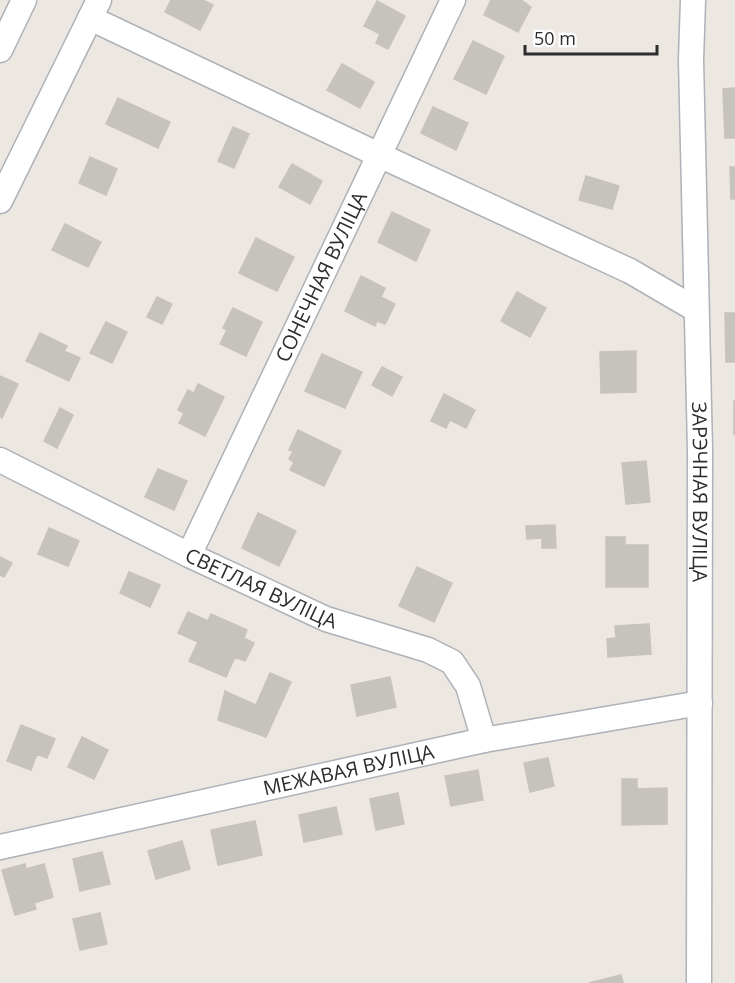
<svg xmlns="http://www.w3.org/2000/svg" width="735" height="983" viewBox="0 0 735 983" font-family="'Open Sans',sans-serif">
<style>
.building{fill:#c6c2bd;stroke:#c9c2bb;stroke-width:1.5}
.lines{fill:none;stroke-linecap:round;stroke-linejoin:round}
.minor-casing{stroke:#aeb1b8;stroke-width:27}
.minor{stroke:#fff;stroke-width:24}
.labels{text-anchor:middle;stroke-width:6;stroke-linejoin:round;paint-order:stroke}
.street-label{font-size:20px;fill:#2d2d2d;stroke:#fff}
</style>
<rect width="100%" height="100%" fill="#ede7e2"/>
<path class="building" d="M171,0H203L213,5L200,30L165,12Z
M491,0H521L531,7L518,32L484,15Z
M377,1L405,16L388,49L376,43L380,34L364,26Z
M473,41L504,56L486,94L454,79Z
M342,64L374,82L360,108L327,90Z
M735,88V138H725L723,89Z
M118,98L170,122L158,148L106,124Z
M433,107L468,123L456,150L421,133Z
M233,127L249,134L234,168L218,161Z
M90,157L117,169L106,195L79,183Z
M292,164L322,181L310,204L279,187Z
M730,167H735V199H731Z
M586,176L619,186L612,209L579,200Z
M392,212L430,230L416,261L378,242Z
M65,224L101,242L88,267L52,250Z
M256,238L294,257L277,291L239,273Z
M361,276L385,288L381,297L395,304L385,324L377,321L375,326L345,311Z
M517,292L546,308L530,337L501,321Z
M157,297L172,304L162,324L147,317Z
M233,308L262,322L246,356L220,344L227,330L223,328Z
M725,313H735V362H726Z
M106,322L127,332L112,363L90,353Z
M40,333L67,346L64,351L80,358L69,381L26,361Z
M636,351V392L601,393L600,352Z
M322,354L362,372L345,408L305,391Z
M382,367L402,377L392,396L372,385Z
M0,376L18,384L2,418L0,417Z
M198,384L224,397L205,436L179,423L184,413L178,410L188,390L194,393Z
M444,394L475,410L466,428L450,420L446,428L431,421Z
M734,401H735V434H734Z
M60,408L73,415L57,448L44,441Z
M298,430L341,451L324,486L290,470L294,462L289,459L293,451L289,450Z
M646,461L650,502L626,504L622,463Z
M158,469L187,481L174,510L145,497Z
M258,513L296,531L279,566L242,548Z
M555,525L556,548H542V538L527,539L526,526Z
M49,528L79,541L68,566L38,554Z
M606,537H625V545H648V587H606Z
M0,557L12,563L4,577L0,575Z
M417,567L452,583L434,622L399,606Z
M129,572L160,585L150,607L120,593Z
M188,612L208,621L211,614L247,630L244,638L254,643L245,661L235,657L226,677L189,661L198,642L178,633Z
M649,624L651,654L608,657L607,639L616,638L615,626Z
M270,673L291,682L266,737L218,720L225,691L256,705Z
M390,677L396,707L357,716L351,685Z
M21,725L55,739L47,758L37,754L31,770L7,761Z
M82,737L108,750L94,779L68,767Z
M548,758L554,786L530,792L524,763Z
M478,770L483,800L451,806L445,776Z
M622,779H637V789L667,788V824L622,825Z
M398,793L404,824L376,830L370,799Z
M336,807L342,834L304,842L299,815Z
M255,821L262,855L218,865L211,830Z
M182,841L190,869L156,879L148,851Z
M102,852L110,884L80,891L73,859Z
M25,864L26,869L44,864L53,897L34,903L36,909L15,915L2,870Z
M100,913L107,944L80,950L73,919Z
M621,975L623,983H589Z"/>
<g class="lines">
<defs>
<g id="minor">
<path id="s1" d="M693,0L691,60L700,450L699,983"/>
<path d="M90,18L379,155L630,271L695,309"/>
<path d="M0,50L24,0"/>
<path d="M0,201L99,0"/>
<path id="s2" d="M0,460L189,555L326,619L428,650L452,662L468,686L484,740"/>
<path id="s3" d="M189,555L453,0"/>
<path id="s4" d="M0,847L484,740L700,703"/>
</g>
</defs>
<use href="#minor" class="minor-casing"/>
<use href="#minor" class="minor"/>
</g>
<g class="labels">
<g class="street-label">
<text dy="7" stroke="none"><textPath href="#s3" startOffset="308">СОНЕЧНАЯ ВУЛІЦА</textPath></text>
<text dy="7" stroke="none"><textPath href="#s1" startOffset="492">ЗАРЭЧНАЯ ВУЛІЦА</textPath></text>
<text dy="7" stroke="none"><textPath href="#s2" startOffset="291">СВЕТЛАЯ ВУЛІЦА</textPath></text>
<text dy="7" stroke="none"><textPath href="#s4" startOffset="357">МЕЖАВАЯ ВУЛІЦА</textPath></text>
</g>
</g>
<path d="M525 45v9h132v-9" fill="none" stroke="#2d2d2d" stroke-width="3"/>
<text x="534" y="45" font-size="18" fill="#2d2d2d" stroke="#ffffff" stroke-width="4.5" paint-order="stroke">50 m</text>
</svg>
